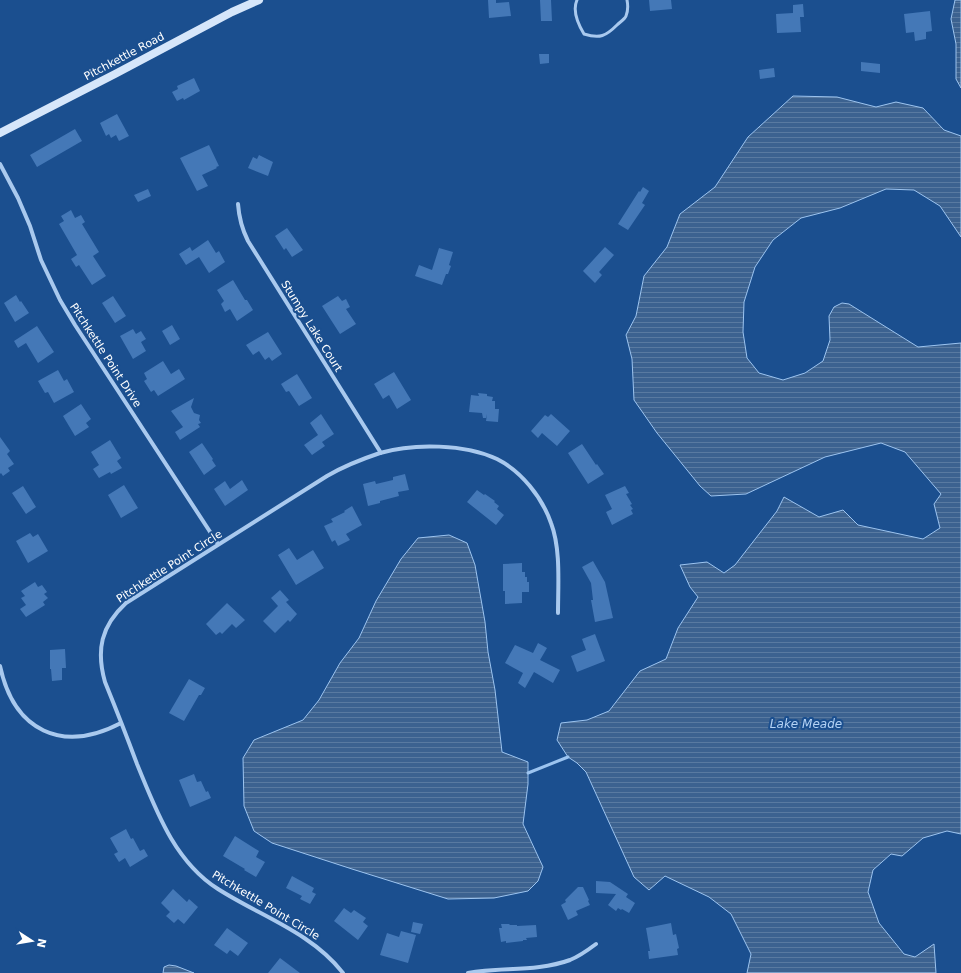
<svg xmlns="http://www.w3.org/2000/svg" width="961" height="973" viewBox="0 0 961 973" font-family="'DejaVu Sans',sans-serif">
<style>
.water{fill:url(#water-rules);stroke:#9cc4f0}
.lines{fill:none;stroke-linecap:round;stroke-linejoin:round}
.stream{stroke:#9cc4f0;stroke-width:3}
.building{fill:#4478b7}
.lane{stroke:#a9c9ee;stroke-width:3}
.street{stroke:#a9c9ee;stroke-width:4}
.secondary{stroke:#d6e6fa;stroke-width:8}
.labels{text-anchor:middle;stroke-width:4;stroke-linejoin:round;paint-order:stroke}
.street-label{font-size:11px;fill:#fff;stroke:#1b4f8f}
.water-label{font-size:12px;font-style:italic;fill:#b5d3f5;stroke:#1b4f8f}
</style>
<defs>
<pattern id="water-rules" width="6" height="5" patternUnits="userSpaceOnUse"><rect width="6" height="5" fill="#3c6290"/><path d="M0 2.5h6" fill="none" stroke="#597aa1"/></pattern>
</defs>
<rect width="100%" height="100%" fill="#1b4f8f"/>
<path class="water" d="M955,0H961V88L956,79V44L951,19Z
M793,96L837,97L876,107L896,102L923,108L944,130L961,136V237L940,206L914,190L886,189L840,208L801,218L773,240L755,267L744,302L743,332L747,358L759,373L783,380L805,373L823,361L830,340L829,316L834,307L842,303L849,304L918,347L961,343V834L947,831L923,838L902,856L891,854L873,870L868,892L879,923L904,954L915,957L934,944L936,973H747L751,954L731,914L709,897L665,876L649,890L634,877L586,772L577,763L568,757L557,740L561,723L587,720L609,711L640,671L666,659L678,628L698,597L690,587L680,565L707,562L724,573L735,565L777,511L784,497L819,517L843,510L858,525L923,539L940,528L934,504L941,494L905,452L881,443L825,457L746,494L711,496L700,486L657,433L634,400L632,359L626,335L636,316L644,276L667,247L680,214L715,187L748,137Z
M449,535L467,543L475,565L485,622L488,652L495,690L502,752L528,762V784L523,824L543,867L538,881L528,891L494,898L448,899L352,869L272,843L254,831L244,806L243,758L254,740L303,720L319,700L340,663L359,638L376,601L401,559L418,538Z
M169,965L176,966L194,973H163L164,967Z"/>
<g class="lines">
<path class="stream" d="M528,773L568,757"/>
</g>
<path class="building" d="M488,0H496V3L509,2L511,16L489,18Z
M540,0H551L552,21H541Z
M649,0H671L672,9L650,11Z
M803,4L804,17H800L801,32L777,33L776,14L793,13V5Z
M930,11L932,31L926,32V39L915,41L914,32L906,33L904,14Z
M539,54H549V63L540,64Z
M861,62L880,64V73L861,71Z
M774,68L775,77L760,79L759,70Z
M194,78L200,91L184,100L183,98L177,101L172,92L178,89L177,86Z
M117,114L129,136L119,141L116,135L111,138L109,134L106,136L100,123Z
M75,129L82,141L37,167L30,155Z
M209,145L219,166L216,167L217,168L202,175L208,186L197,191L180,158Z
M259,155L273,162L268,176L248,168L253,157L257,159Z
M643,187L649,191L642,203L645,205L628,230L618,224L639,191L640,192Z
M148,189L151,196L138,202L134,195Z
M71,210L75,218L81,215L85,222L82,224L99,252L93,256L106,276L92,285L79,265L76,267L71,259L77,255L59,224L64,221L61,216Z
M287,228L303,250L292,257L286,248L284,250L275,236Z
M208,240L216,253L219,251L225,262L209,273L199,257L186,265L179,254L190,247L192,251Z
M605,247L614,255L599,272L602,275L595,283L583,271Z
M439,248L453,252L449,265L451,266L448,274H446L442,285L415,276L419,265L432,270Z
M233,280L245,300H247L253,310L237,321L230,309L225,312L221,304L224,301L217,290Z
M16,295L20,302L21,301L29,313L15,322L4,303Z
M113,296L126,316L115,323L102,303Z
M338,296L342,301L346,299L350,307L346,309L356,324L340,334L322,306Z
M172,325L180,339L170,345L162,331Z
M37,326L54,352L38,363L26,343L18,348L14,341Z
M133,329L136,334L141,331L146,339L141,342L146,351L133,359L120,336Z
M268,332L282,354L272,361L269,357L265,360L259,351L253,355L246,345Z
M163,361L171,374L179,369L185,379L158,396L154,390L151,392L144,381L147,379L144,373Z
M58,370L64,381L67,379L74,392L54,403L48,392L45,393L38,381Z
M394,372L411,400L397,409L389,395L383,399L374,384Z
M297,374L312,398L299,406L289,391L286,392L281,384Z
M478,393L487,394V396L493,397L492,401H495V409H499L498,422L486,421L487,414L486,418H483L482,413L469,412L471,395L479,396Z
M194,398L191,407L194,413L200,415L199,420L201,423L198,424L200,427L180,440L175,432L183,427L171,411Z
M81,404L91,419L86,423L89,427L75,436L63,416Z
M321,414L334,434L322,442L325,446L312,455L304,445L318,435L310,423Z
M551,414L570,431L557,446L542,433L538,438L531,431L545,415L548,417Z
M0,437L10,451L7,454L14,464L8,468L10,471L3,476L1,473L0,474Z
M110,440L121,458L117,461L122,468L111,474L110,472L99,478L93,469L99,465L91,452Z
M202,443L213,459L212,460L216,466L204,475L189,452Z
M582,444L596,465L597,464L604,474L588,484L568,453Z
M405,474L409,490L398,492L399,496L380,501V503L368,506L363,484L375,481L376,484L393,480V477Z
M242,480L248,490L225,506L214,489L225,481L230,489Z
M124,485L138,508L121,518L108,495Z
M23,486L36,507L26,514L12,493Z
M625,486L629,493L626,494L632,504L630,505L633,509L631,510L633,514L612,525L606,512L612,509L605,495Z
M477,490L484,495L485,494L495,501L494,502L499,506L497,509L504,515L496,525L467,502Z
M352,506L362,525L346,534L350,540L338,546L335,540L332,542L324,526L333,522L331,519L345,512L344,511Z
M30,533L33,537L38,534L48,551L28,563L16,541Z
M289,548L297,560L313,550L324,568L296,585L278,555Z
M593,561L605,582L613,618L595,622L591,600H593L591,583L582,567Z
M522,563V572H525V577H527V582H529V592H522V603L505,604V591H503V564Z
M35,582L38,587L42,585L47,592L44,594L48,598L43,602L45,605L26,617L20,609L26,605L21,598L25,596L21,591Z
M280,590L289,600L286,602L297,614L290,622L288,620L275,633L263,621L278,606L271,598Z
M227,603L245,620L236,628L232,624L222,634L220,632L216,635L206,624Z
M595,634L605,661L577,672L571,656L586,650L582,639Z
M538,643L547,648L540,660L560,670L553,683L534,672L525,688L518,683L523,673L505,663L515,645L533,653Z
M65,649L66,668H62V680L52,681L51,669H50V650Z
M189,679L205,688L201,695H199L184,721L169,713Z
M194,774L197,782L201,781L206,792L208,791L211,798L190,807L179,780Z
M126,829L131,839L133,838L140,851L144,849L148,856L130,867L125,858L119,862L114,854L118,852L110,838Z
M235,836L259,851L256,857L265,862L256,877L244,870L245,869L223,856Z
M292,876L314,888L312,892L316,894L310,904L300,899L302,896L286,888Z
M596,881L610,882L628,894L626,897L635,903L629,913L622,909L621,910L618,908L616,911L608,905L616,894L596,893Z
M578,887H583L589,900L588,901L590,905L576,911L578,915L568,920L561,905L566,902L565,900Z
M173,889L187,902L189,899L198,907L184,924L178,919L174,923L166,916L170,912L161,903Z
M344,908L351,913L354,910L366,918L363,922L368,926L358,940L334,921Z
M413,922L423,924L420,934L411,932Z
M671,923L673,935L676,934L679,948L677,949L678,955L649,959L648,951H650L646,928Z
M501,924H509L510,925H517V926L536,925L537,937L526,938L527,940H523V941L506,943V941L501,942L499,928H502Z
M227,928L248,943L238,956L230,950L227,954L214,945Z
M401,931L416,935L408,963L380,955L387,933L399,937Z
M280,958L300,973H268Z"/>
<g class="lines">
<path class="lane" d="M577,0C572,11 578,24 584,34C600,39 606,36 617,25C620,22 625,19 626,16C628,11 628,5 627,0"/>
<path class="street" d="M0,164L18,198L30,226L41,260L60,300L75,325L218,544
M238,204C239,218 242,229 248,241L381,453
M0,666C14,731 62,754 121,723
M343,973C311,932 260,916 218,889C174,861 156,810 137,764C127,737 116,709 105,682C96,650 101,626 126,603L327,476C344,466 362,459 380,453C414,443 465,444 497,459C521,471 542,497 551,523C561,549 558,585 558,613
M468,973C502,967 537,972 570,960C580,956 588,950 596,944"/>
<path class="secondary" d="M0,133L115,74L232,12L259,0"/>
</g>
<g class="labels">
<g class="street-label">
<text transform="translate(124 56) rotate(-28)" y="4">Pitchkettle Road</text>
<text transform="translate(312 326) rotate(58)" y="4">Stumpy Lake Court</text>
<text transform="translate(106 355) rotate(57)" y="4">Pitchkettle Point Drive</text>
<text transform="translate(169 566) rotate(-33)" y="4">Pitchkettle Point Circle</text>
<text transform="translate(266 905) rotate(31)" y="4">Pitchkettle Point Circle</text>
</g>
<g class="water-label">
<text x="806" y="728">Lake Meade</text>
</g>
</g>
<g transform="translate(32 941) rotate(102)" stroke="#1b4f8f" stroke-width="3" paint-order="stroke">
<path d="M0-3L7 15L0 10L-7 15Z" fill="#ffffff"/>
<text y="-6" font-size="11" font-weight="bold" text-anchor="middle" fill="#ffffff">N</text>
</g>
</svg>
